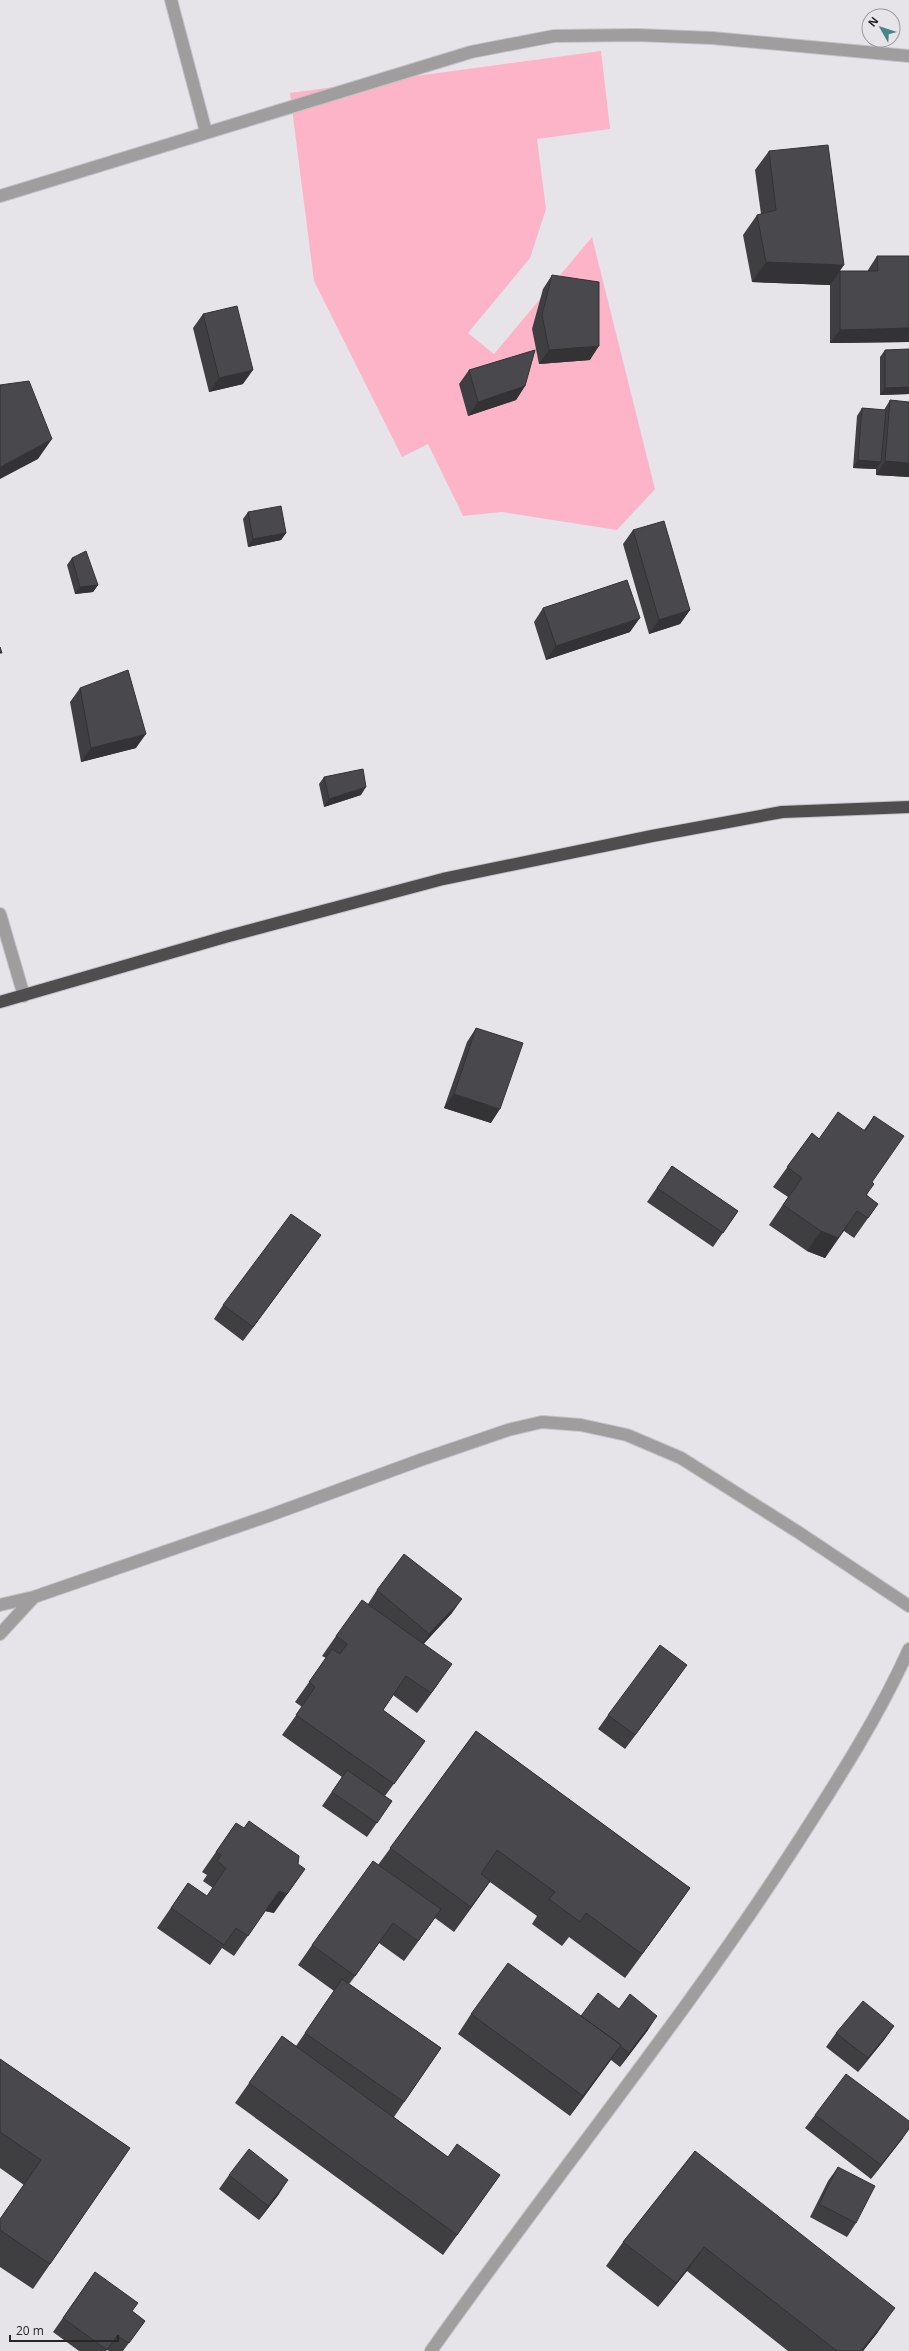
<svg xmlns="http://www.w3.org/2000/svg" width="909" height="2351" viewBox="0 0 909 2351" font-family="'Open Sans',sans-serif">
<style>
.green{fill:#fdb4c8}
.lines{fill:none;stroke-linecap:round;stroke-linejoin:round}
.street-casing{stroke:#c3c2c5;stroke-width:14}
.highway-casing{stroke:#c3c2c5;stroke-width:14}
.street{stroke:#9f9d9e;stroke-width:12}
.highway{stroke:#504d4f;stroke-width:12}
.wall{fill:#3f3e41}
.shaded-wall{fill:#333235}
.building{fill:#49484c;stroke:#333235}
</style>
<rect width="100%" height="100%" fill="#e6e4e8"/>
<path class="green" d="M601,51L610,129L537,139L546,209L530,258L468,333L494,354L592,237L655,489L617,530L502,512L463,516L428,444L402,457L314,281L290,93Z"/>
<g class="lines">
<defs>
<path id="street" d="M171,0L206,132
M0,196L471,52L554,36L637,35L712,38L909,56
M0,914L24,996
M0,1605L34,1597L268,1516L423,1459L508,1430L542,1422L581,1425L627,1435L681,1458L798,1532L909,1606
M0,1634L34,1597
M431,2351C551,2181 683,2020 796,1845C837,1781 878,1718 909,1649"/>
<path id="highway" d="M0,1002L225,937L443,879L652,836L782,812L909,807"/>
</defs>
<use href="#street" class="street-casing"/>
<use href="#highway" class="highway-casing"/>
<use href="#street" class="street"/>
<use href="#highway" class="highway"/>
</g>
<path class="wall" d="M769,151L840,271H868V270L877,256H909V342L830,343V285L752,282L743,235L757,215L761,214L755,170Z
M552,275L590,360L539,364L532,329L543,289Z
M203,314L243,384L209,392L193,328Z
M885,350L909,394L880,395V357Z
M469,370L525,386L516,400L468,416L459,384Z
M890,400L909,477L876,475V469L853,468L857,416L862,408L884,410Z
M248,512L286,533L281,540L248,547L243,519Z
M633,530L690,610L680,624L649,634L623,544Z
M72,558L98,585L93,592L75,594L67,565Z
M543,608L630,632L546,660L534,622Z
M80,688L136,748L81,762L70,702Z
M324,777L361,795L324,807L319,784Z
M476,1028L491,1123L444,1108L467,1042Z
M874,1116L872,1182L867,1195L878,1204L854,1238L844,1231L825,1258L807,1251L769,1225L788,1197L773,1187L812,1133L819,1139L864,1130Z
M672,1166L738,1211L713,1247L647,1202Z
M311,1249L243,1341L214,1319L223,1305Z
M377,1590L452,1613L424,1643L438,1684L417,1713L393,1695L383,1710L425,1741L385,1796L392,1801L367,1837L322,1806L342,1777L282,1735L302,1707L295,1702L326,1658L322,1656L336,1636L368,1604Z
M677,1679L625,1749L598,1729L608,1715Z
M476,1731L690,1888L625,1978L569,1937L562,1946L532,1924L537,1916L490,1882L454,1932L435,1918L404,1961L379,1943L349,1984L441,2048L394,2117L448,2157L500,2175L443,2255L235,2103L282,2036L296,2046L334,1991L298,1965L312,1945L378,1865Z
M236,1823L274,1913L265,1911L234,1956L222,1948L210,1965L157,1928L188,1883L207,1896L213,1888L203,1881L207,1875L202,1872Z
M619,2009L648,2030L620,2067L611,2060L570,2116L458,2034L471,2014L581,2016Z
M894,2026L884,2040L858,2072L826,2047L836,2033Z
M0,2059L130,2148L33,2289L0,2267V2219L24,2185L0,2168Z
M815,2115L903,2138L871,2179L805,2128Z
M695,2151L878,2332L863,2351H788L687,2271L658,2307L606,2266L623,2242Z
M838,2167L856,2223L847,2237L810,2217L828,2181Z
M229,2175L279,2194L259,2220L219,2189Z
M95,2272L132,2311L145,2321L123,2351H109L107,2350L106,2351H79L53,2332Z"/>
<path class="shaded-wall" d="M766,262L844,265L830,285L752,282Z
M909,328V342L830,343L840,330Z
M599,346L590,360L539,364L549,350Z
M253,370L243,384L209,392L219,378Z
M525,386L516,400L468,416L478,402Z
M909,387V394L880,395L885,388Z
M52,439L38,459L0,479V467Z
M858,460L881,462L876,469L853,468Z
M885,461L909,463V477L876,475Z
M286,533L281,540L248,547L253,539Z
M98,585L93,592L75,594L80,587Z
M690,610L680,624L649,634L659,620Z
M640,618L630,632L546,660L556,646Z
M146,734L136,748L81,762L91,748Z
M366,787L361,795L324,807L329,799Z
M454,1094L500,1109L491,1123L444,1108Z
M821,1231L838,1238L825,1258L807,1251Z
M321,1235L311,1249L243,1341L253,1327Z
M462,1599L452,1613L420,1648L429,1634Z
M452,1664L438,1684L417,1713L431,1693Z
M687,1665L677,1679L625,1749L635,1735Z
M305,1869L274,1913L265,1911L279,1891Z
M490,1881L473,1905L454,1932L471,1907Z
M690,1888L673,1912L625,1978L642,1954Z
M441,1909L427,1929L404,1961L418,1941Z
M393,1923L379,1943L341,1996L355,1976Z
M657,2016L648,2030L620,2067L629,2053Z
M894,2026L884,2040L858,2072L868,2058Z
M621,2045L607,2065L570,2116L583,2096Z
M909,2129L903,2138L871,2179L881,2165Z
M288,2180L279,2194L259,2220L268,2206Z
M704,2247L687,2271L658,2307L676,2283Z
M895,2308L878,2332L863,2351H861Z"/>
<path class="building" d="M828,145L844,265L766,262L757,215L776,210L769,151Z
M877,256H909V328L840,330V271H878Z
M552,275L599,282V346L549,350L542,315Z
M237,306L253,370L219,378L203,314Z
M909,349V387L885,388V350Z
M535,350L525,386L478,402L469,370Z
M29,381L52,439L0,467V385Z
M890,400L909,402V463L885,461Z
M862,408L886,410L881,462L858,460Z
M281,506L286,533L253,539L248,512Z
M664,521L690,610L659,620L633,530Z
M86,551L98,585L80,587L72,558Z
M627,580L640,618L556,646L543,608Z
M0,647L2,653H0Z
M128,670L146,734L91,748L80,688Z
M363,769L366,787L329,799L324,777Z
M476,1028L523,1043L500,1109L454,1094Z
M838,1112L865,1131L874,1116L904,1136L872,1182L874,1184L866,1195L878,1204L868,1218L857,1211L838,1238L821,1231L783,1205L802,1178L787,1167L812,1133L819,1139Z
M672,1166L738,1211L723,1233L657,1188Z
M291,1214L321,1235L253,1327L223,1305Z
M404,1554L462,1599L429,1634L377,1590Z
M362,1600L452,1664L431,1693L406,1676L383,1710L425,1741L394,1784L296,1715L315,1687L309,1682L332,1649L340,1654L347,1644L336,1636Z
M660,1645L687,1665L635,1735L608,1715Z
M476,1731L690,1888L642,1954L586,1913L580,1922L549,1899L555,1892L497,1850L481,1874L490,1881L471,1907L390,1848Z
M347,1770L392,1801L377,1823L332,1792Z
M249,1821L299,1856L298,1864L305,1869L287,1894L279,1891L248,1936L236,1928L224,1945L171,1908L188,1883L207,1896L226,1868L217,1861L221,1855L216,1852L236,1823L244,1828Z
M373,1861L441,1909L418,1941L393,1923L355,1976L312,1945Z
M508,1963L621,2045L583,2096L471,2014Z
M342,1979L441,2048L404,2102L305,2033Z
M598,1993L619,2009L630,1994L657,2016L629,2053L620,2046L621,2045L581,2016Z
M863,2001L894,2026L868,2058L836,2033Z
M282,2036L448,2157L457,2144L500,2175L457,2235L249,2083Z
M0,2059L130,2148L50,2264L0,2230V2219L41,2160L0,2132Z
M846,2074L909,2121V2129L881,2165L815,2115Z
M249,2149L288,2180L268,2206L229,2175Z
M695,2151L895,2308L861,2351H837L704,2247L676,2283L623,2242Z
M838,2167L875,2186L856,2223L819,2204Z
M95,2272L138,2303L132,2311L145,2321L129,2343L117,2336L107,2350L63,2318Z"/>
<g transform="translate(881 28) rotate(309)"><circle r="19" fill="#e6e4e8" stroke="#99989b"/>
<path d="M0-3L7 15L0 10L-7 15Z" fill="#428986"/>
<text y="-6" font-size="11" font-weight="bold" text-anchor="middle" fill="#262627">N</text>
</g>
<path d="M10 2335v6h108v-6" fill="none" stroke="#262627" stroke-width="2"/>
<text x="16" y="2335" font-size="12" fill="#262627" stroke="#e6e4e8" stroke-width="3" paint-order="stroke">20 m</text>
</svg>
